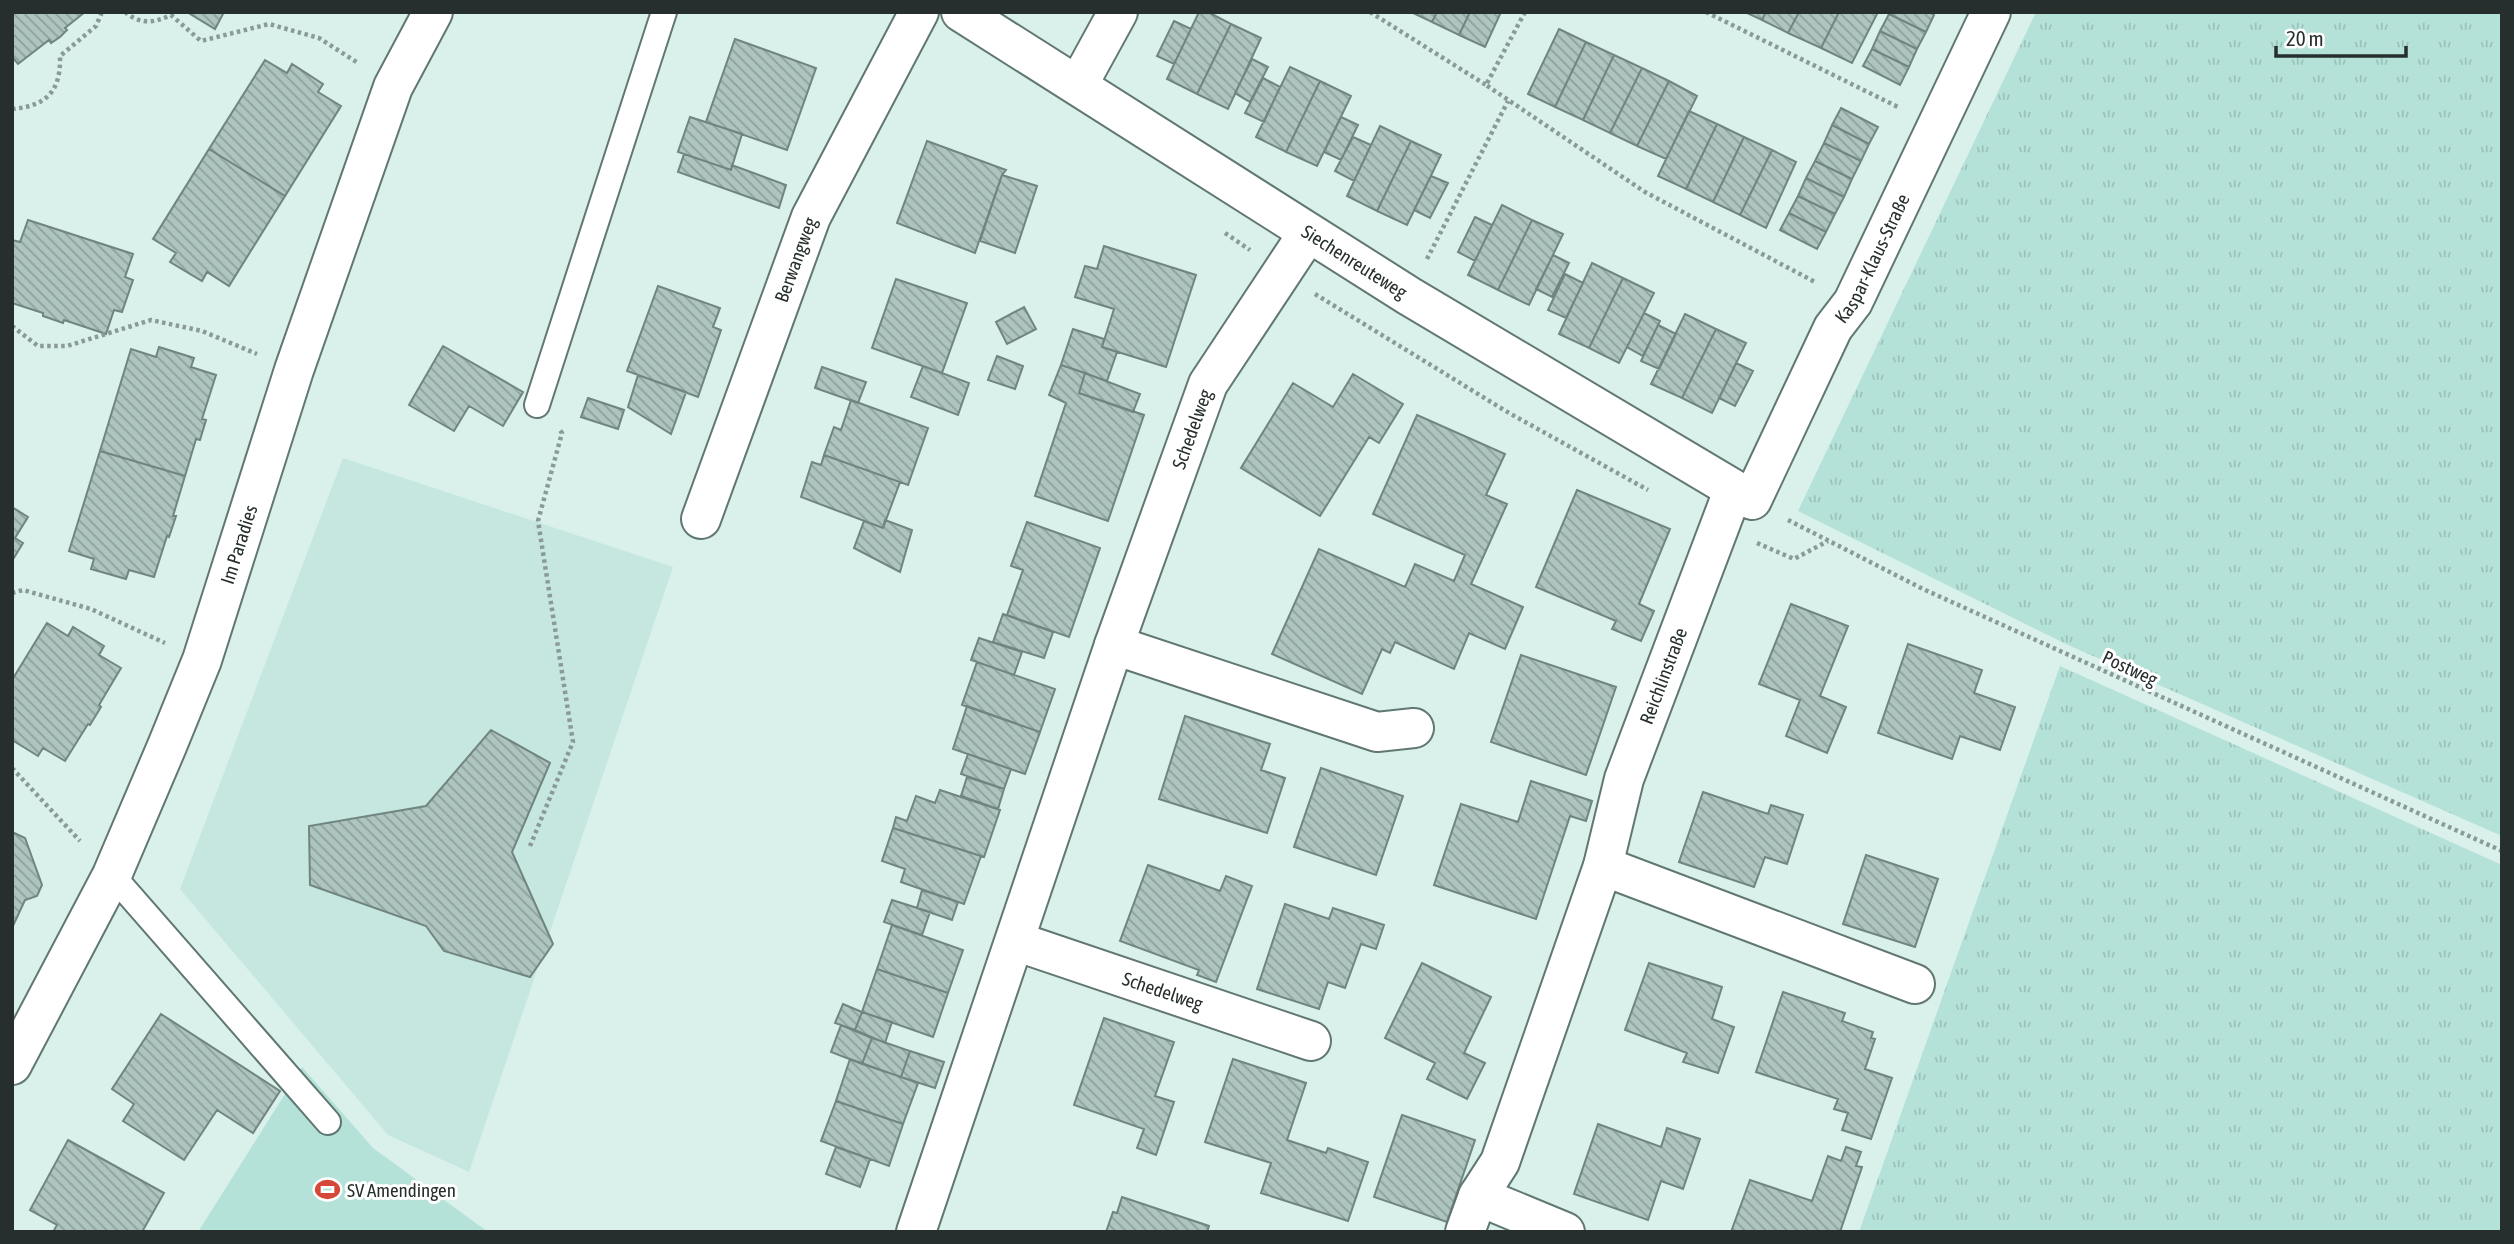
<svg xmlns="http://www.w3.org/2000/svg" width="2514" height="1244" viewBox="0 0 2514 1244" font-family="'Asap Condensed',sans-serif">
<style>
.built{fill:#c6e7df}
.grass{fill:url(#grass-tufts)}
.garden{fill:#b4e2d8}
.building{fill:url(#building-back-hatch);stroke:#708580;stroke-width:2}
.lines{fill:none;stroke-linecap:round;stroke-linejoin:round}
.service-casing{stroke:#617772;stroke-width:28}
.minor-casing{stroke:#617772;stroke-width:42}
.path{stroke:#899a97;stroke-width:4.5;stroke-dasharray:3.5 3.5;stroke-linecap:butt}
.service{stroke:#fff;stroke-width:24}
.minor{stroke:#fff;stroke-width:38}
.labels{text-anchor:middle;stroke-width:6;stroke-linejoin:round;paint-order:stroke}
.street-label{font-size:19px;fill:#262f2d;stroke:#fff}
.poi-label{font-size:19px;fill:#262f2d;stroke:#fff;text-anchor:start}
</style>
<defs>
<pattern id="grass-tufts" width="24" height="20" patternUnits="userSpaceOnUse" patternTransform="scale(1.75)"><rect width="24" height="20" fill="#b4e2d8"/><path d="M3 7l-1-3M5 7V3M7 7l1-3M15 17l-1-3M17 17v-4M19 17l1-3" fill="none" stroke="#9bc2ba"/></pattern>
<pattern id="building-back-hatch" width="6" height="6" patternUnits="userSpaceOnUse" patternTransform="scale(1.75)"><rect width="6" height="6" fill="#adc4bf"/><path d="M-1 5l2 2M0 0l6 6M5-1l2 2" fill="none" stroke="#8da09c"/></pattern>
</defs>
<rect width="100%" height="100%" fill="#d9f0eb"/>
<path class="built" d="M343,458L673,567L469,1172L388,1135L180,889Z"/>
<path class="grass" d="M2036,12H2502V836L2068,645L1798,511Z
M2060,666L2502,865V1232H1859Z"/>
<path class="garden" d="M302,1067L373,1148L488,1232H198Z"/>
<path class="building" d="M12,12H85L65,28L67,30L60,37L51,43L49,40L18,64L12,57Z
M187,12H224L215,29Z
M1199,12H1208L1231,24L1197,94L1167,79Z
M1411,12H1437L1432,22Z
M1437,12H1470L1459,35L1432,22Z
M1470,12H1501L1485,47L1459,35Z
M1745,12H1766L1762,20Z
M1766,12H1799L1788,33L1762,20Z
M1799,12H1839L1821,48L1788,33Z
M1839,12H1878L1852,63L1821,48Z
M1890,12H1930L1934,15L1926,32L1889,14Z
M1889,14L1926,32L1917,49L1880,31Z
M1174,21L1191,29L1174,64L1157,56Z
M1231,24L1261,38L1228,109L1197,94Z
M1559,29L1586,42L1555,107L1528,94Z
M1880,31L1917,49L1909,67L1872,49Z
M735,39L816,68L787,150L706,122Z
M1586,42L1614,55L1583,120L1555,107Z
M1872,49L1909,67L1900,85L1863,66Z
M1614,55L1642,68L1610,133L1583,120Z
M1252,59L1268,67L1250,102L1235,93Z
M265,60L287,73L292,64L323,84L318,92L341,106L285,196L209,149Z
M1290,67L1320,81L1286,152L1256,137Z
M1642,68L1669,81L1637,146L1610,133Z
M1263,78L1280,87L1264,122L1245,113Z
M1320,81L1351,96L1317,166L1286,152Z
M1669,81L1697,96L1666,159L1637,146Z
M1841,108L1878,127L1869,144L1832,125Z
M1689,111L1717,124L1686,189L1658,176Z
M690,117L742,134L731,170L678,152Z
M1341,117L1358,125L1341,160L1324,152Z
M1717,124L1744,137L1713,202L1686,189Z
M1832,125L1869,144L1861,161L1824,143Z
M1380,126L1411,141L1377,211L1347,196Z
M1353,137L1371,145L1354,181L1335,171Z
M1744,137L1772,150L1740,215L1713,202Z
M927,141L1006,170L1002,175L975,253L897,223Z
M1411,141L1441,155L1407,225L1377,211Z
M1824,143L1861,161L1852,179L1815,161Z
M209,149L285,196L229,286L207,272L202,281L170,262L176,253L153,239Z
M1772,150L1796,162L1766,228L1740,215Z
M684,154L731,170L732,165L786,185L779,208L678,172Z
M1815,161L1852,179L1844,197L1806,178Z
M1002,175L1037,186L1015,253L980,241Z
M1431,176L1448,183L1430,218L1414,210Z
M1806,178L1844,197L1835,214L1798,196Z
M1798,196L1835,214L1826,232L1789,213Z
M1502,205L1532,220L1498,290L1468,275Z
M1789,213L1826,232L1817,249L1780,230Z
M1475,217L1492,225L1475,261L1458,252Z
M28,220L133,254L125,277L133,280L122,312L114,310L106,334L64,320L63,323L43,316V313L12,303V240L20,242Z
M1532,220L1563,234L1529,305L1498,290Z
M1104,246L1196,275L1166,367L1102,347L1114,309L1075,297L1085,266L1097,269Z
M1553,255L1569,263L1552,297L1536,289Z
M1592,263L1623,278L1589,348L1559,334Z
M1565,274L1583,283L1566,318L1548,310Z
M1623,278L1654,293L1619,363L1589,348Z
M896,279L967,303L942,373L872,348Z
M658,286L720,308L713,327L721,330L698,397L627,371Z
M1024,307L1036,329L1007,344L996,322Z
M1644,313L1660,321L1643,356L1627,347Z
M1685,314L1716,329L1682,398L1651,384Z
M1658,325L1676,334L1659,369L1641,361Z
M1073,329L1104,339L1102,347L1117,352L1107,381L1061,365Z
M1716,329L1746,343L1712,413L1682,398Z
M443,346L523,392L503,426L469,406L454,431L409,405Z
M159,347L194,358L191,367L216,375L202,419L206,420L200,440L196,439L185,476L100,451L131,349L156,357Z
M997,356L1023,366L1015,389L988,380Z
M1736,363L1753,371L1735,406L1719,398Z
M1061,365L1085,373L1079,393L1144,415L1108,521L1035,496L1066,403L1049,395Z
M923,366L969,383L958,415L911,397Z
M822,367L866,382L858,403L815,388Z
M1085,373L1140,394L1133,412L1079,393Z
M1353,374L1403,404L1379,443L1369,437L1320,516L1241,468L1293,383L1333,407Z
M638,375L686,392L671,434L628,407Z
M588,398L624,410L618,429L581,417Z
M851,400L928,428L908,485L824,455L834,427L841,430Z
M1417,415L1505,454L1486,495L1507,504L1471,584L1523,607L1505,649L1469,633L1454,669L1395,642L1390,653L1382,649L1362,694L1272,654L1319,549L1405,587L1415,564L1454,581L1465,555L1373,514Z
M100,451L185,476L173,516H176L169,537L167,536L154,577L129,570L126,579L91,569L94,559L69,551Z
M824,455L900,482L883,528L801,497L812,462L821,465Z
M1577,490L1670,529L1639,604L1654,611L1641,641L1612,629L1616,621L1536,587Z
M12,507L28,517L15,538L23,543L12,561Z
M885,520L912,530L900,572L854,548L864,521L883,528Z
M1027,522L1100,548L1069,637L1007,615L1023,570L1011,566Z
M1791,604L1848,626L1820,696L1846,707L1827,753L1786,736L1800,700L1759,684Z
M1003,614L1053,632L1044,658L993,642Z
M47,623L68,636L73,627L104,646L99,655L121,668L99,705L101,707L90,725L88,724L65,761L43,748L38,756L12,740V680Z
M979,638L1022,652L1014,675L971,660Z
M1908,644L1982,670L1974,693L2015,707L2000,750L1960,736L1952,759L1878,733Z
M1521,655L1616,687L1586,775L1491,742Z
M977,662L1055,689L1040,732L962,705Z
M967,706L1040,732L1025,774L953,749Z
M1185,716L1270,744L1261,770L1285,778L1267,833L1159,799Z
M491,730L550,763L512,852L553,944L530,977L444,951L426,926L310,885L309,826L426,806Z
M968,754L1011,769L1004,789L961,774Z
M1321,768L1403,796L1376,875L1294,847Z
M967,777L1004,789L998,809L961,796Z
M1531,781L1592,801L1586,821L1570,816L1536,919L1434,885L1461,804L1518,822Z
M940,790L1000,810L984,857L893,828L896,817L907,821L916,796L935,803Z
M1703,792L1768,814L1771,805L1803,815L1787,864L1765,857L1754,887L1679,862Z
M893,828L981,856L964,904L901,882L905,869L882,861Z
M12,832L25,838L42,885L37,896L25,900L12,928Z
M1866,855L1938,879L1915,947L1843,924Z
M1148,865L1220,891L1226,876L1252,886L1216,982L1197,975L1199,970L1120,941Z
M922,890L958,902L952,920L917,908Z
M892,900L930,912L922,935L884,922Z
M1285,904L1329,919L1333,908L1384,925L1376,949L1361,944L1345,988L1328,982L1319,1009L1257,989Z
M892,925L963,950L948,993L877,969Z
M1422,963L1491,997L1464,1053L1485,1063L1467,1099L1427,1079L1435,1063L1385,1038Z
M1649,963L1722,987L1712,1019L1734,1027L1718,1073L1683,1062L1687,1053L1625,1030Z
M877,969L948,993L933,1037L862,1012Z
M1783,992L1845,1013L1842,1021L1873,1032L1871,1038L1875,1039L1865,1069L1892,1078L1871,1139L1842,1130L1848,1113L1834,1109L1838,1099L1756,1072Z
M843,1004L862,1012L855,1030L835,1023Z
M862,1012L892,1022L885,1043L855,1030Z
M161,1014L280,1091L253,1133L217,1110L184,1160L123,1121L134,1104L112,1089Z
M1104,1018L1174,1042L1155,1096L1174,1102L1156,1155L1137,1148L1144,1129L1074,1105Z
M841,1025L872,1038L862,1064L831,1052Z
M872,1038L910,1051L901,1077L862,1064Z
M910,1051L944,1062L935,1088L901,1077Z
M850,1059L918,1083L903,1124L836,1101Z
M1233,1059L1306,1083L1287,1140L1326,1153L1328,1148L1368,1162L1348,1221L1261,1193L1271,1163L1205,1142Z
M836,1101L903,1124L889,1166L821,1141Z
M1402,1115L1475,1140L1447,1222L1374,1197Z
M1598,1124L1661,1147L1667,1128L1700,1139L1683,1189L1661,1181L1648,1220L1574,1194Z
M68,1140L164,1193L142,1232H53L57,1225L30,1210Z
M836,1147L870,1159L860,1187L826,1174Z
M1846,1147L1861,1152L1856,1166L1862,1167L1840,1232H1731L1750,1180L1812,1201L1828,1156L1841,1161Z
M1122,1197L1209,1226L1207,1232H1106L1113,1212L1117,1213Z"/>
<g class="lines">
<defs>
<path id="service" d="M537,405L664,12
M112,875L328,1122"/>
<g id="minor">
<path id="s1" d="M961,12L1409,296L1752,500L1833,328L1853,302L1991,12"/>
<path d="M1078,85L1118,12"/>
<path id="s2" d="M701,519L811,217L919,12"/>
<path d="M1114,645L1377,732L1414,728"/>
<path d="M1603,866L1915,984"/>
<path id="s3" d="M1015,941L1311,1041"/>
<path id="s4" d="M12,1065L112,875L167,746L202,660L294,370L393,87L433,12"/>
<path d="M1478,1196L1565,1232"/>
<path id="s5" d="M916,1232L1114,645L1208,384L1308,233"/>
<path id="s6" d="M1465,1232L1478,1196L1500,1162L1603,866L1624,779L1733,491"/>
</g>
</defs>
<use href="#service" class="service-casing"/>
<use href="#minor" class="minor-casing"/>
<path class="path" d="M125,12C141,25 154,23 171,15L201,41L269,24L319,38L358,63
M1370,12L1486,85
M1525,12L1486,85L1645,192L1815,282
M1706,12L1900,108
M12,109C46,106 61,92 60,56L96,26L102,12
M1225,233L1250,250
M1427,259L1508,101
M1315,294L1509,413L1648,490
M12,326L38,346H67L151,320L202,331L257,354
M1788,520L1923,589L2502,851
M1757,543L1794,559L1828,541
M12,593L23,590L91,609L165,643
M12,768L80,841
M530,846L573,742L538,521L562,433L559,429"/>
<use href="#service" class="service"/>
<use href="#minor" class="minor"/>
</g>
<defs>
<symbol id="stadium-bare" viewBox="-9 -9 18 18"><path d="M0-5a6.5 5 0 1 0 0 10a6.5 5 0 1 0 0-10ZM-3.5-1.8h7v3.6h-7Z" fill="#d54838" stroke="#fff" stroke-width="2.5" paint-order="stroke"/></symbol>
</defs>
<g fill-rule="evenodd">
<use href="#stadium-bare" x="310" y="1172" width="35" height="35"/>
</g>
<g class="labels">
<g class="street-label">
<text dy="7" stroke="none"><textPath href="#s1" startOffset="1200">Kaspar-Klaus-Straße</textPath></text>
<text dy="7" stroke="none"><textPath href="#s2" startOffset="276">Berwangweg</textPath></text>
<text dy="7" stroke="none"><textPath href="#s1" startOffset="466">Siechenreuteweg</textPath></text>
<text dy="7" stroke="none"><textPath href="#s5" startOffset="849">Schedelweg</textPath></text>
<text dy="7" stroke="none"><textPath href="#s4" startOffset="569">Im Paradies</textPath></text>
<text transform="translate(2130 668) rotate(25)" y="7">Postweg</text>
<text dy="7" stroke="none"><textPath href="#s6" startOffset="592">Reichlinstraße</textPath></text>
<text dy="7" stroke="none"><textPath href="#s3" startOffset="156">Schedelweg</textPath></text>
</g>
<g class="poi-label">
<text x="347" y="1197">SV Amendingen</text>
</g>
</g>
<rect width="2514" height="1244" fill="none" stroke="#262f2d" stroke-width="28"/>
<path d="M2276 46v10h130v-10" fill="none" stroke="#262f2d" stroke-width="3.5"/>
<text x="2286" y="46" font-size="21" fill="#262f2d" stroke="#ffffff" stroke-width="5" paint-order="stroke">20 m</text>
</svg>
